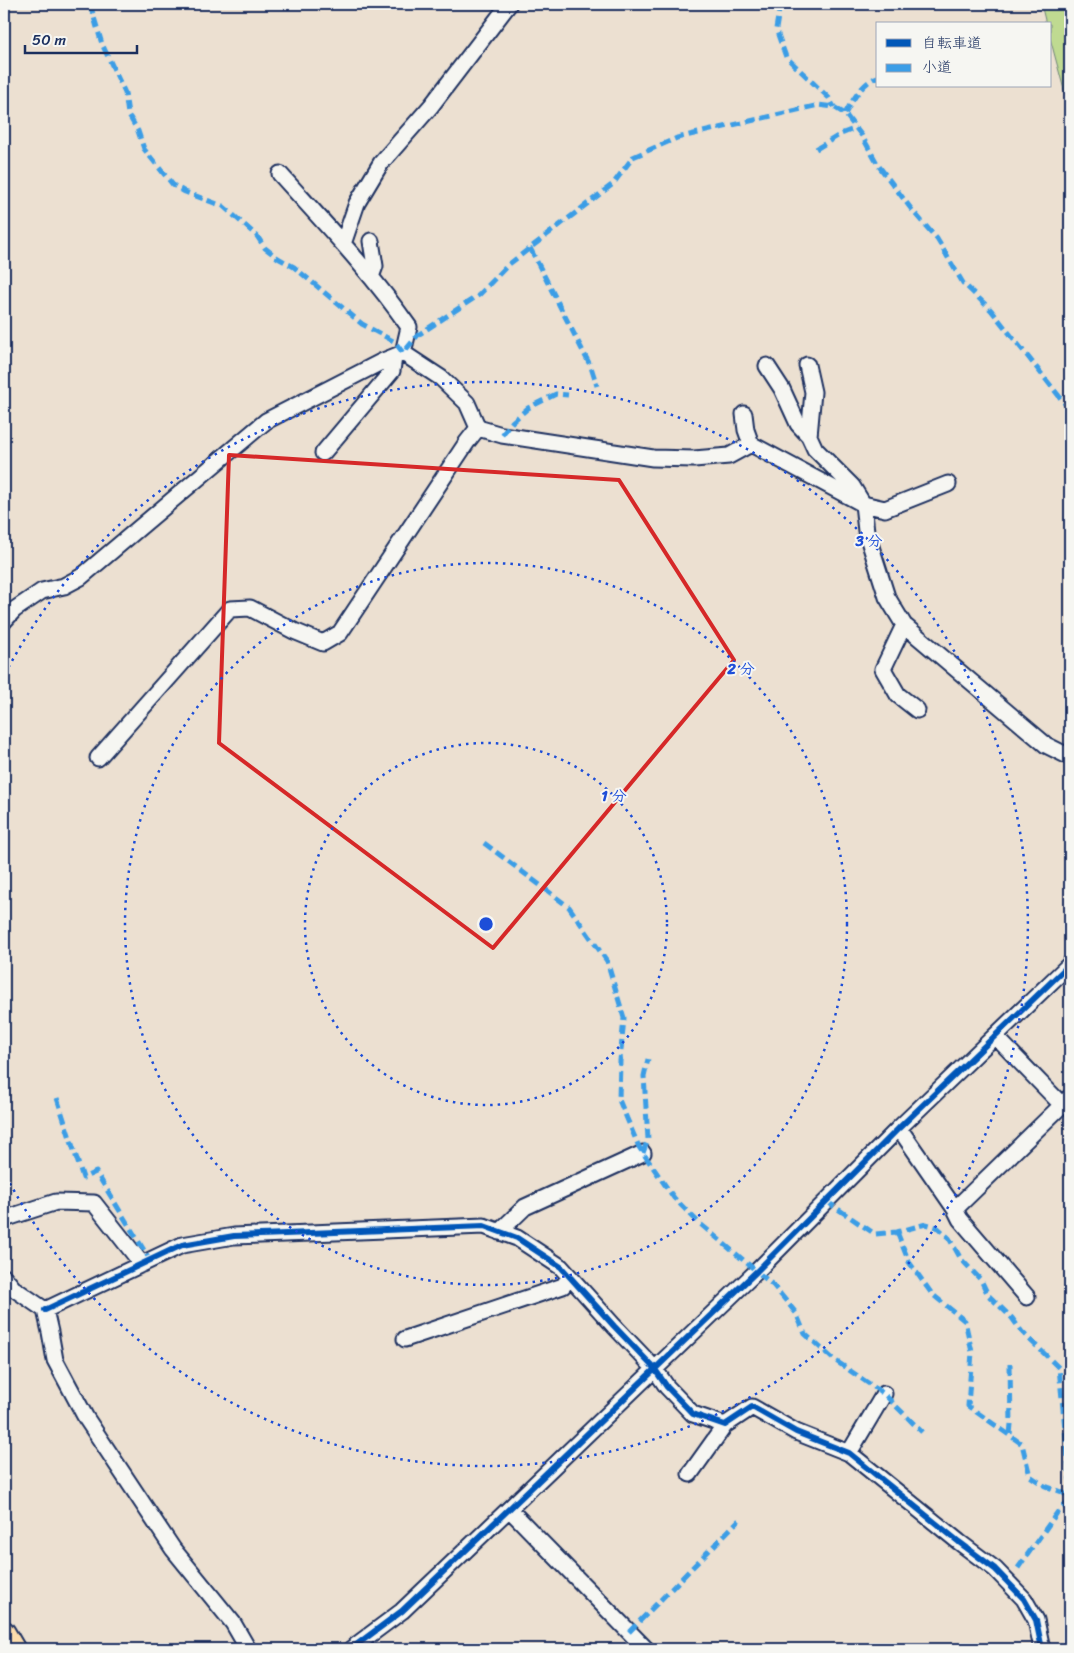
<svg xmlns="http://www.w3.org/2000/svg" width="1074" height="1653" viewBox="0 0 1074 1653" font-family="Sriracha,'Klee One',sans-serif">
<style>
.green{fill:#bfda91;stroke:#6d8478}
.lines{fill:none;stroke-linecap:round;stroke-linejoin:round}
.minor-casing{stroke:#1b2f5e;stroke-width:19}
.highway-casing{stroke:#1b2f5e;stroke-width:25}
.minor{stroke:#f6f6f2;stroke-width:15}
.highway{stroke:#fcdcac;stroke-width:21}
.quiet{stroke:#3b9de6;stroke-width:5;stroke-dasharray:10 5;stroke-linecap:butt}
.cycleway-casing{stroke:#f6f6f2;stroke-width:9}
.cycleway{stroke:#0057b8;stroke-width:6}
.marked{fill:none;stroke:#d62828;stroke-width:4;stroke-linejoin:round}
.ring{fill:none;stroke:#1d4ed8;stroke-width:2.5;stroke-dasharray:2.5 5}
.centre{fill:#1d4ed8;stroke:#f6f6f2;stroke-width:2.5}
.ring-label{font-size:15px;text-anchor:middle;font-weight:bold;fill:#1d4ed8;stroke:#f6f6f2;stroke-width:4;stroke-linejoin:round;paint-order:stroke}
</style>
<rect width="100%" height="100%" fill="#ece0d1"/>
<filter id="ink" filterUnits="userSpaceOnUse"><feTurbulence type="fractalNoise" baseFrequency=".02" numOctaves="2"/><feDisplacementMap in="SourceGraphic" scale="10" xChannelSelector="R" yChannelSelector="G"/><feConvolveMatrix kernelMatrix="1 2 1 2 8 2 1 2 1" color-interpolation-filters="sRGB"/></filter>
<g filter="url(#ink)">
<path class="green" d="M1041,4H1070V112L1050,38V24H1046Z"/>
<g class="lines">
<defs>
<path id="minor" d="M280,174C325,224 371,272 409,327L403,353
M371,241L375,266L371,277
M343,244L357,203L381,163L431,106L509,4
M403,353L441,378L467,403L478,428L502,435L653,458L694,459L729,456L751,444L863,504L866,531L887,597L904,625L1046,745L1070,757
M807,365L813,392L809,436
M767,366L782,389L798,424L809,436L815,449L852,486L863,504L885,509L948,484
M744,414L746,430L751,444
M323,453L392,371L394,357
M4,621L14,610L42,591L64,586L81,577L266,421L383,361L403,353
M904,625L883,669L898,695L917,710
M98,758L230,609L250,608L294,631L323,643L340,633L467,442L478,428
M995,1036L1062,1105L1070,1097
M899,1128L955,1209L1062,1105
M955,1209L960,1219L1027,1297
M4,1219L56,1202L94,1203L142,1264
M499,1232L525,1207L643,1153
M4,1277L13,1288L45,1310L50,1332L55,1360L86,1418L173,1549L233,1623L248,1649
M45,1310L182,1245L234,1236L484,1226L517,1238L561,1267L614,1326L654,1368L667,1387L693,1414L725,1425L752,1407L796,1432L849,1453L959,1542L995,1569L1024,1599L1036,1620L1042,1649
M405,1339L563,1286L570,1277
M849,1453L884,1394
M690,1474L725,1425
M509,1509L646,1649
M351,1649L402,1611L509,1509L757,1271L899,1128L1070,964"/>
<path id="highway" d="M4,1632L14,1649"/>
</defs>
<use href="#minor" class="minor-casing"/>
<use href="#highway" class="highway-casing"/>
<use href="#minor" class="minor"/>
<use href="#highway" class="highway"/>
<path class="quiet" d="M90,4L102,44L125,93L128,114L138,131L144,149L173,185L185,192L223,206L257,236L265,248L278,258L294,267L362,324L395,342L403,353L418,335L479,295L508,265L613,184L633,157L677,138L819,105L834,107L845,114L862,136L878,165L912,210L937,239L963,283L991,310L1070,410
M780,4L776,29L786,57L829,98L834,107
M845,114C852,101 863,81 878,77
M816,149L841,134L856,128
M530,248L591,367L597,386
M502,435L512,422L528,408L556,394L568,395
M484,843L569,907L607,961L624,1018L620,1061L619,1100L639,1147L674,1198L698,1222L773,1285L796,1313L805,1334L833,1359L884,1394L922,1432
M57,1098L83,1178L96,1172L150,1260
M643,1153L648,1139L644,1076L648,1059
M826,1201L875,1234L897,1232L926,1224L937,1227L949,1238L961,1259L981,1280L988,1295L1012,1318L1022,1332L1059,1368L1070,1480
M897,1232L909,1262L932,1294L965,1321L972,1352L968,1406L1022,1444L1030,1476L1045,1486L1062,1492L1070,1498
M1010,1364L1011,1424L1010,1435
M1018,1568L1059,1510L1070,1501
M629,1632L739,1520"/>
<defs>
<path id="cycleway" d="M45,1310L182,1245L234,1236L484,1226L517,1238L561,1267L614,1326L654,1368L667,1387L693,1414L725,1425L752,1407L796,1432L849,1453L959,1542L995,1569L1024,1599L1036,1620L1042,1649
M351,1649L402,1611L509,1509L757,1271L899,1128L1070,964"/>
</defs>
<use href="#cycleway" class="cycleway-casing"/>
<use href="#cycleway" class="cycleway"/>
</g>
</g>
<path class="marked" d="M229,455L619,480L734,660L493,948L219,743Z"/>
<g class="ring">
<circle cx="486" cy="924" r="181"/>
<circle cx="486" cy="924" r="361"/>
<path d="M5 674A542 542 0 1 1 5 1174"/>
</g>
<circle cx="486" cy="924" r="8" class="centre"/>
<g class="ring-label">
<text x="869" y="546">3 分</text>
<text x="741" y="674">2 分</text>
<text x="614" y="801">1 分</text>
</g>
<rect width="1074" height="1653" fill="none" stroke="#f6f6f2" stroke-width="20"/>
<rect x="10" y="10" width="1054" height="1633" fill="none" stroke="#1b2f5e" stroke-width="2" filter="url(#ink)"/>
<rect x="876" y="22" width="175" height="65" fill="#f6f6f2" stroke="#9ea6b7"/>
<rect x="886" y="39" width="25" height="8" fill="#0057b8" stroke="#9ea6b7"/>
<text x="922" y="48" font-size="15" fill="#1b2f5e">自転車道</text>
<rect x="886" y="64" width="25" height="8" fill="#3b9de6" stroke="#9ea6b7"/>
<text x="922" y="72" font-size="15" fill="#1b2f5e">小道</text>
<path d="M25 45v8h112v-8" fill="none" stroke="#1b2f5e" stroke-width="2.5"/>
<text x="32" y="45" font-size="15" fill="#1b2f5e" stroke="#f6f6f2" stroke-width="4" paint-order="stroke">50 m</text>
</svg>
